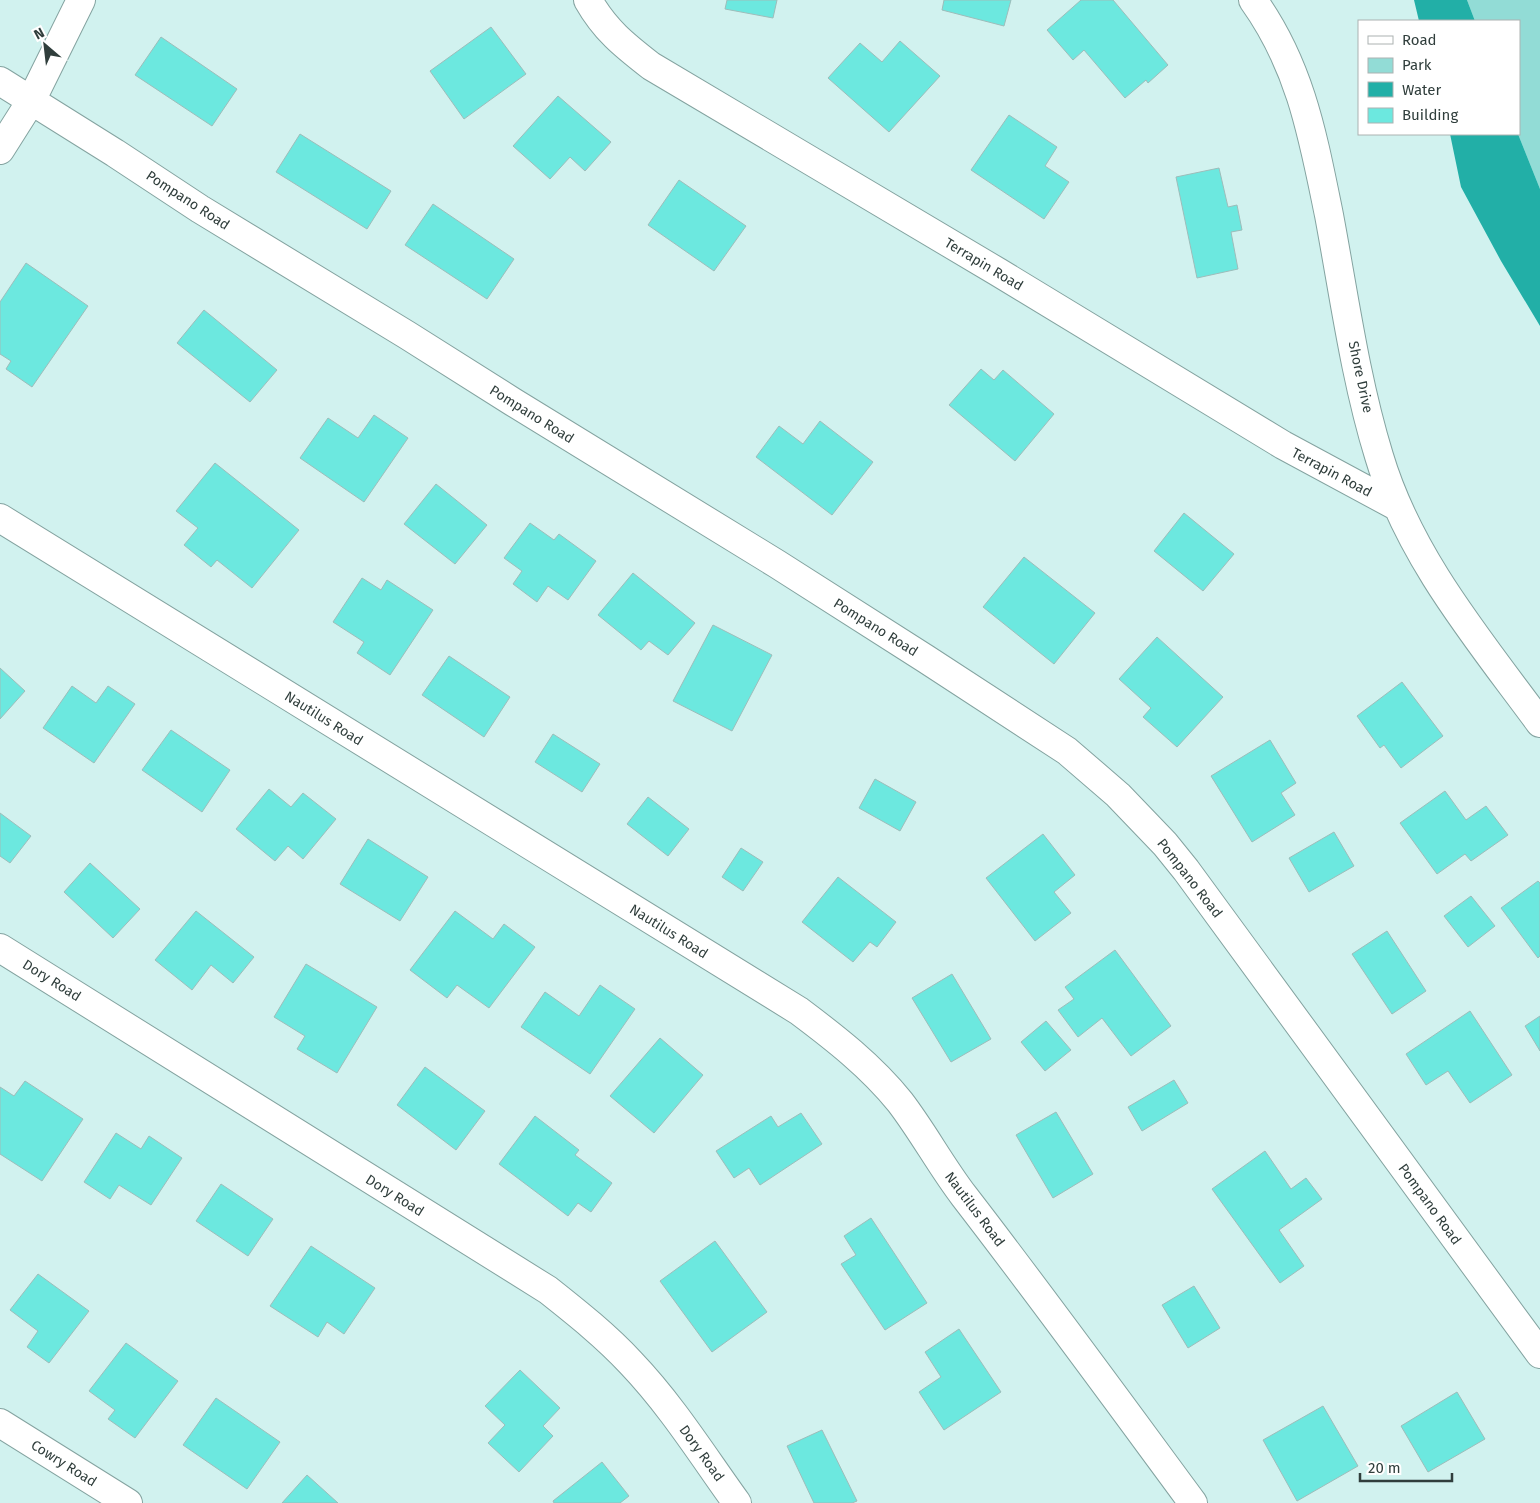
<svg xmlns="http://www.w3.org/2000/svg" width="1540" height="1503" viewBox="0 0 1540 1503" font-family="'Fira Sans',sans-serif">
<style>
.green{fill:#92dcd6}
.water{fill:#22afa7}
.building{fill:#6ce8df;stroke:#9dbdba}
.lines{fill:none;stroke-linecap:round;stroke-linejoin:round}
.minor-casing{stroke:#84a3a0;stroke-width:30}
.minor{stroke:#fff;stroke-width:28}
.labels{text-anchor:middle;stroke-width:5;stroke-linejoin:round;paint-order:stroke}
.street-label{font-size:14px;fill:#303e3c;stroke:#fff}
</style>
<rect width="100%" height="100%" fill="#d1f2ef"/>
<path class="green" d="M1467,0H1540V189L1518,134L1519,21H1475Z"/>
<path class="water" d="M1414,0H1467L1475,21H1419Z
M1450,134H1518L1540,189V326L1501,261L1461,187Z"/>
<path class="building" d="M727,0H777L773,18L725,9Z
M944,0H1011L1004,26L942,10Z
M1081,0H1113L1168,65L1148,83L1146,80L1125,98L1084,50L1073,60L1047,30Z
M491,27L526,74L464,119L430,71Z
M161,37L237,89L212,126L135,75Z
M900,41L940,76L889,132L828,78L860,43L882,62Z
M558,96L611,142L585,171L570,157L550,179L513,146Z
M1009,115L1057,147L1045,166L1069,182L1044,219L971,170Z
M300,134L391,191L367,229L276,172Z
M1219,168L1228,207L1237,205L1242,230L1231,232L1238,269L1197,278L1176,177Z
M679,180L746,226L714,271L648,225Z
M433,204L514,259L487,299L405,245Z
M26,263L88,306L32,387L6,369L11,361L0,354V302Z
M204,310L277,370L250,402L177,343Z
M981,369L994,380L1003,370L1054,414L1015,461L949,405Z
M374,415L408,438L364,502L300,458L328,418L358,438Z
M820,421L873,462L832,515L756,457L779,426L803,444Z
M215,463L299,530L252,588L217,560L211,567L184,545L198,528L176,511Z
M436,484L487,525L455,564L404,524Z
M1184,513L1234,554L1203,591L1154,551Z
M530,523L554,540L559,534L596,561L568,600L548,586L537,602L513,584L522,571L504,558Z
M1024,557L1095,613L1054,664L983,607Z
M633,573L695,623L668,655L649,641L641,650L598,615Z
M362,578L381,590L387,580L433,610L390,675L357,653L364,642L333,622Z
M713,625L772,655L732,731L673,701Z
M1157,637L1223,697L1177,747L1143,717L1151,708L1119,679Z
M449,656L510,697L484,737L422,695Z
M0,668L25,691L0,719Z
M1402,682L1443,736L1401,768L1384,745L1380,748L1357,716Z
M72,686L96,703L108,686L135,704L94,763L43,728Z
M171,730L230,770L202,812L142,770Z
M553,734L600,764L582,792L535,762Z
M1270,740L1296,783L1281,793L1295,815L1252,842L1211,776Z
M875,779L916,802L900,831L859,808Z
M269,789L291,807L303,793L336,819L303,859L288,846L275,861L236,829Z
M1445,791L1466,820L1486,806L1508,835L1471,861L1465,854L1437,874L1400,823Z
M648,797L689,829L668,856L627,824Z
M0,813L31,836L10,863L0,856Z
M1334,832L1354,866L1309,892L1289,858Z
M1043,834L1075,875L1054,892L1071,913L1035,941L986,878Z
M368,839L428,877L400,921L340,884Z
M741,848L763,862L743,891L722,877Z
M90,863L140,909L113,938L64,892Z
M838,877L896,922L877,947L870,942L853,962L802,922Z
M1538,881L1540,883V956L1538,958L1501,908Z
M1471,896L1495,926L1468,947L1444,916Z
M196,911L254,957L233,983L211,965L192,990L155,960Z
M455,911L493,939L504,924L535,947L489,1008L457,985L447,998L410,970Z
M1387,931L1426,991L1392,1014L1352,954Z
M1115,950L1171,1026L1131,1056L1102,1018L1078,1037L1058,1010L1074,999L1065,987Z
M306,964L377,1007L337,1073L297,1049L305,1036L274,1017Z
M952,974L991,1039L951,1062L912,998Z
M600,985L635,1009L590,1074L521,1027L545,992L579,1016Z
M1470,1011L1512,1075L1470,1103L1448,1071L1426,1085L1406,1054Z
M1540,1016V1051L1525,1026Z
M1046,1021L1071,1050L1045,1071L1021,1042Z
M660,1038L703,1075L654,1133L610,1096Z
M425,1067L485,1111L456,1150L397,1105Z
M1174,1080L1188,1103L1142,1131L1128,1107Z
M25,1081L83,1119L42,1181L0,1154V1087L14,1096Z
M1056,1112L1093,1174L1053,1198L1016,1135Z
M801,1113L822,1144L760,1185L749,1168L734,1178L716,1151L771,1116L778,1127Z
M535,1116L579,1150L575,1155L612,1183L591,1212L578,1203L568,1216L499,1164Z
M116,1133L141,1149L149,1136L182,1158L151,1205L119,1185L110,1199L84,1182Z
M1265,1151L1291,1189L1306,1178L1322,1199L1279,1230L1304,1266L1280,1283L1212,1189Z
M221,1184L273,1219L248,1256L196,1221Z
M871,1218L927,1303L885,1330L841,1264L856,1255L844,1236Z
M715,1241L767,1312L712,1352L660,1281Z
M311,1246L375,1288L344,1334L327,1322L318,1337L270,1306Z
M38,1274L89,1311L49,1363L27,1347L38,1331L10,1310Z
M1194,1286L1220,1328L1188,1348L1162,1305Z
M959,1329L1001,1392L944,1430L919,1392L941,1377L925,1352Z
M126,1343L178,1381L135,1438L108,1419L115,1410L89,1391Z
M520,1370L560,1408L543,1426L553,1436L519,1472L488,1443L505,1425L485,1406Z
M1457,1392L1485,1439L1428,1472L1401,1426Z
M216,1398L280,1442L247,1489L183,1445Z
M1323,1406L1358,1466L1297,1501L1263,1440Z
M822,1430L857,1501L852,1503H814L787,1446Z
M602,1462L629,1496L620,1503H554L553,1501Z
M307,1475L338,1503H282Z"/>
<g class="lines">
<defs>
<path id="minor" d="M588,0C605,30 624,45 651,66L998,272L1283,445L1398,507
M1253,0C1301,67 1313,137 1329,215C1344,295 1355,378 1379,456C1409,557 1479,640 1540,723
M0,81L115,153L200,209L407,335L513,402L777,564L926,659L1067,751L1118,795L1165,844L1186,870L1540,1354
M0,150L31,101L81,0
M0,518L799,1011C835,1038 871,1066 900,1102C923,1132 941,1166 964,1196C1042,1297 1117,1400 1193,1503
M0,948L548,1290C577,1313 606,1336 631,1363C672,1406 703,1456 737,1503
M0,1423L128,1503"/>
</defs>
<use href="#minor" class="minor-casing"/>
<use href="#minor" class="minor"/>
</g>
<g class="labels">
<g class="street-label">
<text transform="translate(188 200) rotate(33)" y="5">Pompano Road</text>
<text transform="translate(984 264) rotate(31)" y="5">Terrapin Road</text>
<text transform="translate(1361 377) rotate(78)" y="5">Shore Drive</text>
<text transform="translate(532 414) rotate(32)" y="5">Pompano Road</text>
<text transform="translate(1332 472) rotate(28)" y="5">Terrapin Road</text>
<text transform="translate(876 627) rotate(32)" y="5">Pompano Road</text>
<text transform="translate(324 718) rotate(32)" y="5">Nautilus Road</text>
<text transform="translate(1190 878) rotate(52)" y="5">Pompano Road</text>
<text transform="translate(669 931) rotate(32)" y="5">Nautilus Road</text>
<text transform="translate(52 980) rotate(32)" y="5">Dory Road</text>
<text transform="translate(395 1195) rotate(32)" y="5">Dory Road</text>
<text transform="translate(1430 1204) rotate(54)" y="5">Pompano Road</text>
<text transform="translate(975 1209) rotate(53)" y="5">Nautilus Road</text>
<text transform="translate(702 1453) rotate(54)" y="5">Dory Road</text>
<text transform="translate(64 1463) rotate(32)" y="5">Cowry Road</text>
</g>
</g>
<rect x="1358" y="20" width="162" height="115" fill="#ffffff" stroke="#acb2b1"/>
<rect x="1368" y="36" width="25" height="8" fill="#ffffff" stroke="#acb2b1"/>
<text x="1402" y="45" font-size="15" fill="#303e3c">Road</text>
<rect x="1368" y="58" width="25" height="15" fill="#92dcd6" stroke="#acb2b1"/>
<text x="1402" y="70" font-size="15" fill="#303e3c">Park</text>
<rect x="1368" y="82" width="25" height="15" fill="#22afa7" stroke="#acb2b1"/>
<text x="1402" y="95" font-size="15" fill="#303e3c">Water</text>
<rect x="1368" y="108" width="25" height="15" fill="#6ce8df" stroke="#acb2b1"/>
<text x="1402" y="120" font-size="15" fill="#303e3c">Building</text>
<g transform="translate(45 45) rotate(332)" stroke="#ffffff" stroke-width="4" paint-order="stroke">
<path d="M0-4L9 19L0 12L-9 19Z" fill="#303e3c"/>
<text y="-8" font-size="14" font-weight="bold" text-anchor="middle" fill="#303e3c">N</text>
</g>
<path d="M1360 1473v8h92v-8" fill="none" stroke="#303e3c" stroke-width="2.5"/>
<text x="1368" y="1473" font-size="15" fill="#303e3c" stroke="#ffffff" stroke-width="4" paint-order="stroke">20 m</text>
</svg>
